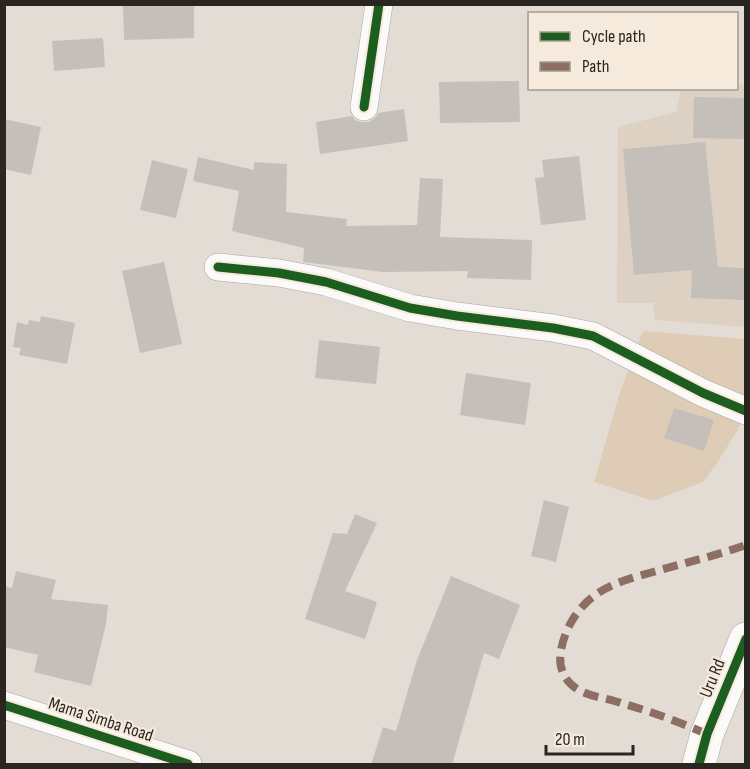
<svg xmlns="http://www.w3.org/2000/svg" width="750" height="769" viewBox="0 0 750 769" font-family="'Sofia Sans Condensed',sans-serif">
<style>
.built{fill:#ddd1c3}
.green{fill:#dfccb6}
.building{fill:#c5bfba}
.lines{fill:none;stroke-linecap:round;stroke-linejoin:round}
.minor-casing{stroke:#aba6a0;stroke-width:28}
.tertiary-casing{stroke:#aba6a0;stroke-width:34}
.minor{stroke:#fbfaf9;stroke-width:27}
.tertiary{stroke:#fbfaf9;stroke-width:33}
.quiet{stroke:#8d6e63;stroke-width:8;stroke-dasharray:15 8;stroke-linecap:butt}
.cycleway-casing{stroke:#f6eadc;stroke-width:13}
.cycleway{stroke:#1b5e20;stroke-width:9}
.labels{text-anchor:middle;stroke-width:4.5;stroke-linejoin:round;paint-order:stroke}
.street-label{font-size:18px;fill:#2a2520;stroke:#f6eadc}
</style>
<rect width="100%" height="100%" fill="#e3dcd5"/>
<path class="built" d="M737,84L745,85V327L655,320L653,303H617L618,127L676,112L681,89L736,88Z"/>
<path class="green" d="M643,331L745,339V397L740,411V426L719,460L703,482L653,501L594,482L619,395Z"/>
<path class="building" d="M123,4H194V38L124,40Z
M103,38L105,67L54,71L52,41Z
M519,81L520,122L440,123L439,82Z
M694,97L746,98V139L693,138Z
M404,109L408,141L320,154L316,122L352,116L355,120L361,122H369L376,117L378,113Z
M4,119L41,127L31,175L4,169Z
M705,142L718,267L746,268V300L691,298L692,270L634,275L623,149Z
M579,156L586,220L541,225L535,178L544,177L542,160Z
M198,157L254,170V162L287,164L286,212L347,219L346,226L417,225L420,178L443,179L440,237L532,240L531,280L467,278L468,271L383,272L303,262L304,248L232,231L239,191L193,181Z
M152,160L188,169L176,218L140,210Z
M164,262L182,344L140,353L122,271Z
M41,316L75,323L67,364L19,355L21,348L13,347L17,322L28,325L29,320L40,322Z
M319,340L380,347L376,384L315,378Z
M466,373L531,383L525,425L460,415Z
M674,408L714,420L704,451L664,438Z
M544,500L569,507L556,562L531,556Z
M355,514L377,523L345,591L377,602L365,639L305,619L333,533L347,534Z
M16,571L56,580L51,599L108,605L106,624L91,686L34,672L38,655L4,647V586L12,588Z
M451,576L520,605L499,659L484,653L452,765H371L383,727L396,731L417,660Z"/>
<g class="lines">
<defs>
<path id="minor" d="M364,107L379,4
M218,267L279,273L326,282L410,308L457,316L553,328L593,336L703,393L746,411
M4,705L188,764"/>
<path id="tertiary" d="M699,764L707,734L746,639"/>
</defs>
<use href="#minor" class="minor-casing"/>
<use href="#tertiary" class="tertiary-casing"/>
<use href="#minor" class="minor"/>
<use href="#tertiary" class="tertiary"/>
<path class="quiet" d="M707,734C679,722 650,711 621,703C607,698 590,697 577,689C563,680 558,666 561,650C565,629 577,608 594,596C611,583 632,578 653,572C684,563 715,556 746,545"/>
<defs>
<path id="cycleway" d="M364,107L379,4
M218,267L279,273L326,282L410,308L457,316L553,328L593,336L703,393L746,411
M4,705L188,764
M699,764L707,734L746,639"/>
</defs>
<use href="#cycleway" class="cycleway-casing"/>
<use href="#cycleway" class="cycleway"/>
</g>
<g class="labels">
<g class="street-label">
<text transform="translate(712 678) rotate(-68)" y="6">Uru Rd</text>
<text transform="translate(101 719) rotate(18)" y="6">Mama Simba Road</text>
</g>
</g>
<rect width="750" height="769" fill="none" stroke="#2a2520" stroke-width="12"/>
<rect x="528" y="12" width="210" height="78" fill="#f6eadc" stroke="#a49b91" stroke-width="1.5"/>
<rect x="540" y="32" width="30" height="9" fill="#1b5e20" stroke="#a49b91" stroke-width="1.5"/>
<text x="582" y="42" font-size="18" fill="#2a2520">Cycle path</text>
<rect x="540" y="62" width="30" height="9" fill="#8d6e63" stroke="#a49b91" stroke-width="1.5"/>
<text x="582" y="72" font-size="18" fill="#2a2520">Path</text>
<path d="M546 745v9h87v-9" fill="none" stroke="#2a2520" stroke-width="3"/>
<text x="555" y="745" font-size="18" fill="#2a2520" stroke="#f6eadc" stroke-width="4.5" paint-order="stroke">20 m</text>
</svg>
